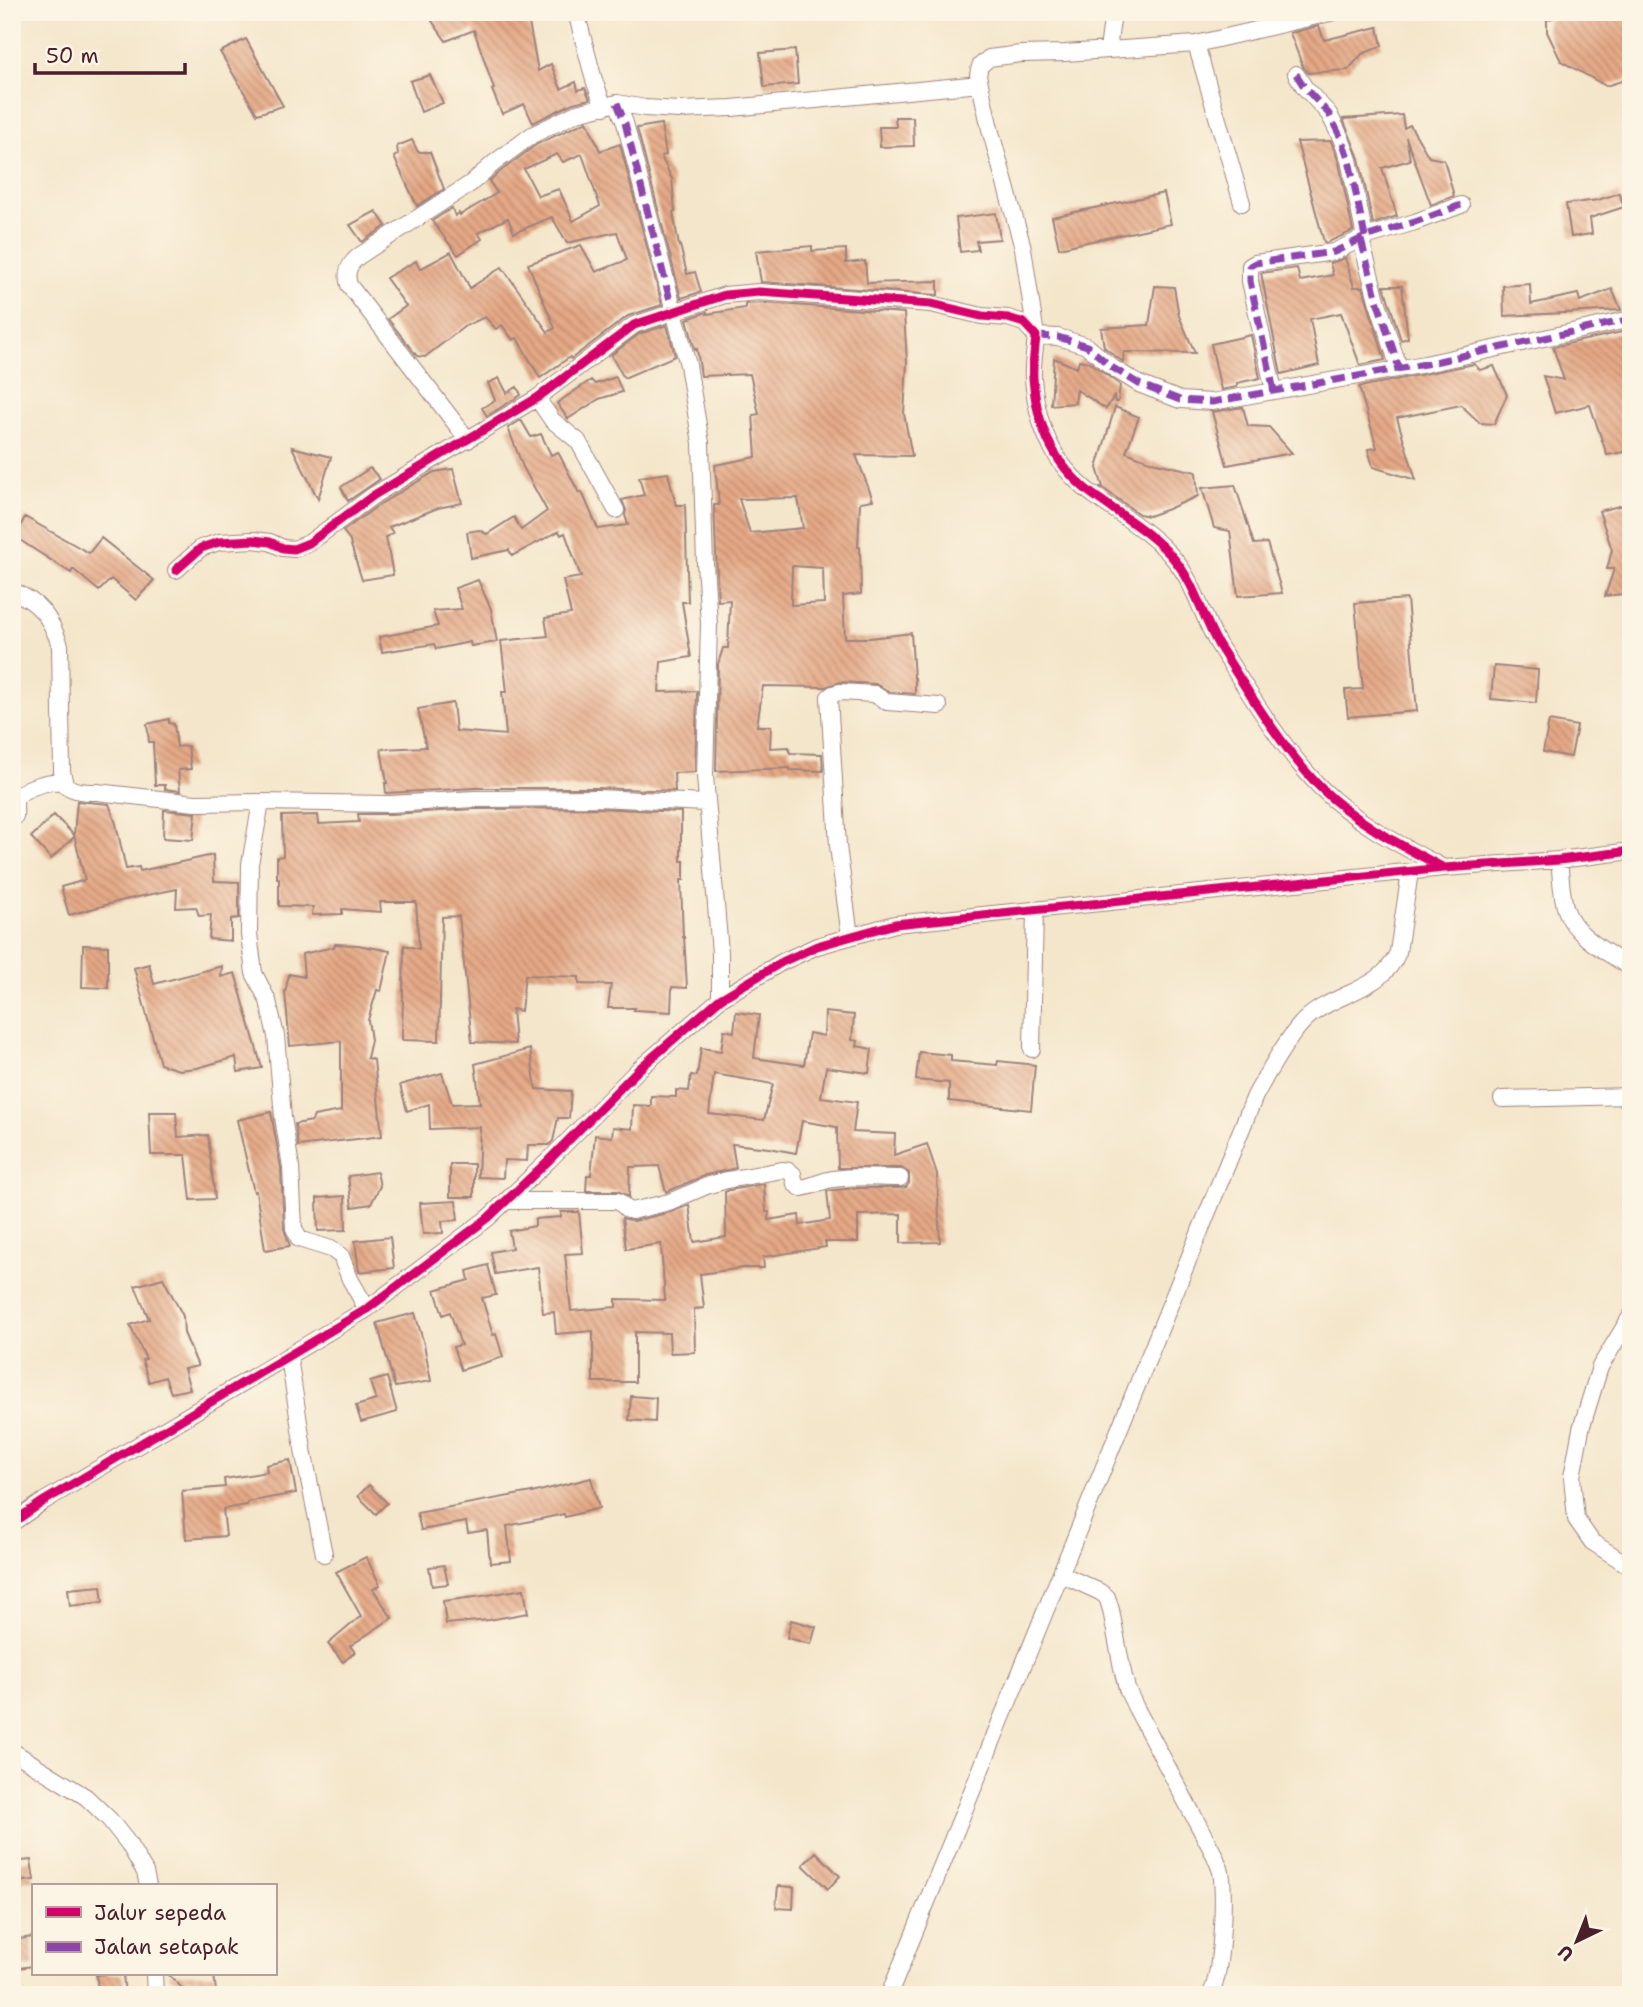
<svg xmlns="http://www.w3.org/2000/svg" width="1643" height="2007" viewBox="0 0 1643 2007" font-family="'Shantell Sans',sans-serif">
<style>
.building{fill:url(#building-back-hatch);fill-rule:evenodd}
.lines{fill:none;stroke-linecap:round;stroke-linejoin:round}
.minor-casing{stroke:#9f827b;stroke-width:18}
.minor{stroke:#fff;stroke-width:16}
.quiet{stroke:#8e44ad;stroke-width:7;stroke-dasharray:14 7;stroke-linecap:butt}
.cycleway-casing{stroke:#fcf5e5;stroke-width:13}
.cycleway{stroke:#d6006c;stroke-width:9}
</style>
<defs>
<pattern id="building-back-hatch" width="6" height="6" patternUnits="userSpaceOnUse" patternTransform="scale(1.75)"><rect width="6" height="6" fill="#e5a986"/><path d="M-1 5l2 2M0 0l6 6M5-1l2 2" fill="none" stroke="#bc896e"/></pattern>
</defs>
<rect width="100%" height="100%" fill="#fcf5e5"/>
<filter id="ink" filterUnits="userSpaceOnUse"><feTurbulence type="fractalNoise" baseFrequency=".0143" numOctaves="2"/><feDisplacementMap in="SourceGraphic" scale="14" xChannelSelector="R" yChannelSelector="G"/><feConvolveMatrix kernelMatrix="1 2 1 2 8 2 1 2 1" color-interpolation-filters="sRGB"/></filter>
<filter id="wash" filterUnits="userSpaceOnUse"><feTurbulence type="fractalNoise" baseFrequency=".00686" numOctaves="4" result="noise"/><feDisplacementMap in="SourceGraphic" scale="28" xChannelSelector="R" yChannelSelector="G"/><feGaussianBlur stdDeviation="1.57" result="paint"/><feColorMatrix in="noise" values="0 0 0 0 0 0 0 0 0 0 0 0 0 0 0 0 0 1.4 0 .05"/><feComposite in="paint" operator="in"/></filter>
<g filter="url(#wash)">
<rect width="100%" height="100%" fill="#f4e6cb"/>
<g id="blocks">
<path class="building" d="M442,12H527L538,71L551,64L561,89L576,82L578,90L585,88L590,99L573,103L533,123L524,104L502,114L492,90L494,89L474,30L446,41L430,18Z
M1568,12H1631V78L1606,86L1561,61L1547,32V20Z
M1319,26L1324,40L1378,27L1382,46L1362,54L1348,70L1308,73L1303,67L1290,33Z
M246,39L283,106L257,114L220,52Z
M795,50L798,84L764,87L760,53Z
M430,75L443,103L421,112L410,81Z
M1402,115L1404,128L1410,125L1429,157L1444,160L1454,196L1431,205L1406,137L1410,160L1382,168L1397,216L1373,224L1359,158L1343,119Z
M895,117H913L914,146L880,147L879,127H896Z
M587,121L600,151L620,144L662,305L628,316L571,359L570,357L540,378L517,338L513,340L502,325L496,329L485,317L465,326L425,357L417,356L388,319L406,306L386,278L416,261L420,269L451,252L470,288L502,267L548,332L555,328L528,264L581,245L596,272L627,260L617,232L567,243L552,217L514,233L508,218L478,233L482,239L458,255L432,221L452,208L455,216L459,213L460,215L497,193L489,181L501,171L537,144ZM557,154L563,162L582,154L600,206L573,221L559,189L538,196L524,169Z
M661,124L666,155L661,156L672,179L675,211L673,212L679,246L680,245L687,274L695,272L701,292L681,298L637,128Z
M412,140L418,152H430L444,189L417,206L394,157L398,154L397,146Z
M1331,141L1339,163L1353,231L1326,243L1324,242L1297,142Z
M1164,193L1171,224L1059,248L1052,217Z
M1619,193L1624,207L1590,218L1592,234L1571,237L1566,204L1598,200Z
M376,211L386,226L362,242L350,225Z
M996,213L1000,239L976,241L978,250L960,252L956,218Z
M812,246V251L846,249V263L865,261L867,283L938,281V295L761,282L756,251Z
M1345,258L1354,287H1363L1385,360L1360,365L1341,313L1310,319L1319,365L1281,374L1261,273L1297,268L1300,281L1333,275L1330,263Z
M1530,284L1531,304L1578,294L1580,301L1612,289L1621,310L1504,316L1503,286Z
M1155,286L1174,287L1179,316L1195,353L1124,352L1123,362L1104,347L1101,328L1149,325Z
M1384,286H1402L1408,338L1401,340Z
M765,303L904,313L907,363L904,414L912,456L856,455L873,500L860,502L858,547H860L861,594L843,596L845,638H870L911,633L914,678H915V694L890,692L875,684L841,682L825,687L763,686L757,726H771L770,748L789,747L790,753L822,754L823,771L790,770V768L716,771L718,664L723,648H728L730,600L718,601L714,505H719L715,465L756,457L753,415L759,414L750,374L701,376L697,349L695,350L687,319L707,312V314L745,308V304ZM798,498L803,528L750,533L739,499ZM792,566L823,568L824,603L791,605Z
M667,325L675,356L624,378L611,355L639,334Z
M1631,330V451L1607,455L1590,405L1555,413L1543,376L1564,380L1553,347Z
M1251,335L1260,378L1237,383V387L1221,390L1211,344Z
M1054,358L1077,368L1079,360L1089,362L1120,385L1118,402H1115L1114,396L1106,409L1077,390L1075,403L1051,405Z
M1474,364L1480,370L1494,366L1507,395L1494,424L1480,423L1461,405L1397,418L1416,480L1373,467L1368,449L1377,448L1359,387Z
M616,377L622,392L599,399L568,419L557,403L591,380L595,384Z
M499,378L507,393L517,387L521,395L487,416L482,408L495,400L488,383Z
M1115,407L1139,417L1126,452L1152,462L1196,472L1198,496L1168,509L1149,516L1139,514L1101,487H1103L1097,468Z
M1243,407L1248,426L1269,427L1292,453L1227,465L1212,412Z
M521,420L531,437L541,434L551,455L558,452L579,493L582,492L598,529L628,525L625,515L626,510L622,500L644,495L639,477L668,473L676,505H685L688,602H682L691,657L661,662L659,692L697,691L695,772L674,773L675,791L597,788H474L386,793L385,783H387L381,749L426,747L418,709L453,703L456,731L506,735L502,692H507L501,641L548,636L545,618L571,614L563,580L581,577L565,533L561,535L559,531L512,556L509,550L471,558L467,532L479,530L487,534L514,517L521,530L547,511L523,467L508,428Z
M292,447L331,457L318,499Z
M370,468L380,479L348,501L341,487Z
M453,469L462,503L438,508L389,527L393,533L386,537L393,575L362,580L349,539L343,531L380,504L434,472Z
M1235,485L1254,544L1267,543L1282,593L1238,596L1230,531L1214,528L1202,488Z
M1631,503V593L1605,596L1614,569H1607L1612,550L1599,511Z
M25,517L89,553L101,538L154,580L136,600L111,579L99,591L73,569L71,573L15,537Z
M478,580L491,609L497,642L471,646L470,642L436,649L434,644L382,652L379,637L438,626L433,611L462,609L455,588Z
M1407,599L1417,711L1348,717L1345,690L1363,689L1355,603Z
M1494,666L1538,670L1536,703L1491,699Z
M169,719V723L174,724L177,747L188,746L191,769L178,770L180,791L165,789V785H155L153,742H149L147,724Z
M1549,721L1577,726L1571,757L1543,752Z
M77,801L109,804L116,824L126,869L139,867L140,871L213,855L214,881L239,882V918L231,919V941L209,939L211,915L199,916L196,907L176,908L177,889L128,899L69,915L61,887L85,880L74,835Z
M597,808L681,812V861H684V880H681L683,937H684L685,952L687,988L672,987L671,1012L634,1010L635,1008H608L611,985L579,984V977L525,975L521,1011L512,1009L515,1044L472,1042L459,916L442,917L439,1041L402,1040L404,945L419,949L416,902H380L381,912L342,909V914L312,915L313,907L279,906V878H277V857L283,856L282,816L318,815L319,824L359,822L358,814H391L474,809Z
M164,810L196,813L193,840L163,838Z
M54,815L75,836L51,859L31,837Z
M335,944L358,945L390,951L381,991L377,990L368,1020L371,1040L367,1058L374,1060L382,1136L298,1146L295,1124L312,1121L314,1116L341,1111V1041L290,1046L285,993L289,974L304,977L302,954L334,947Z
M83,945L108,946V988L82,987Z
M149,964L154,984L222,966L221,977L235,973L262,1068L238,1072L236,1057L197,1068L179,1070L160,1064L134,968Z
M736,1012L759,1015L754,1058L804,1065L809,1033L824,1036L825,1012L854,1015L852,1040L858,1041L857,1046L872,1049L869,1073L826,1067L821,1097L857,1102L853,1132L895,1134L894,1155L927,1144L937,1174L940,1242L901,1243V1214L858,1215V1242H825L826,1247L763,1257L764,1268H743L700,1274L704,1308L694,1309L695,1352L670,1353L669,1333L635,1332V1382H593V1331L556,1334L554,1312L543,1313L538,1267L495,1274L491,1252L512,1248L509,1231L535,1226V1219L561,1217V1212H579L583,1253L565,1254L571,1311L616,1307V1299L665,1300L661,1244L626,1249L622,1218L634,1221L671,1212L689,1205L694,1242L726,1237L725,1192L729,1190L764,1184L766,1212H769L768,1220L799,1215L800,1225L830,1220L827,1191L854,1188H900L906,1187L909,1183V1173L901,1168H838L837,1127L802,1121L796,1153L769,1148L732,1144L736,1168L706,1175L666,1192L659,1166L630,1167L629,1197L618,1191H586L587,1175H591L595,1135L612,1137L613,1127L632,1129L633,1105L651,1106V1096L676,1097V1090L689,1091L691,1075L697,1076L701,1048L721,1051L724,1030L734,1032ZM714,1074L773,1084L764,1120L709,1114Z
M530,1049L536,1089L571,1091L569,1118H558L553,1141L549,1145H528L527,1161L504,1160L503,1178L478,1177L480,1127L430,1129L429,1104L407,1111L400,1085L442,1073L452,1104L480,1103L475,1064Z
M919,1052L951,1055V1061L997,1065L998,1061L1035,1065L1031,1110L949,1101V1083L916,1080Z
M149,1112H176L178,1137L208,1135L215,1199L191,1200L186,1155H151Z
M271,1112L281,1168L284,1229L290,1246L265,1250L256,1191L254,1192L237,1120Z
M450,1164H474V1197H450Z
M377,1172L380,1186L371,1204L352,1207L348,1176Z
M345,1196L346,1230L318,1231L317,1198Z
M456,1201L458,1220L442,1221L443,1233L423,1234L420,1203Z
M390,1237L394,1268L359,1272L355,1241Z
M488,1265L496,1295L482,1298L493,1335L496,1334L503,1357L461,1370L453,1347L461,1345L450,1312L443,1315L435,1290L469,1280L467,1271Z
M163,1278L183,1316L184,1333L198,1366L184,1369L190,1389L171,1393L165,1377L149,1382L142,1360L146,1359L130,1325L149,1319L135,1286Z
M415,1313L424,1344L431,1381L395,1387L377,1323Z
M387,1377L397,1412L361,1422L356,1406L376,1400L370,1382Z
M631,1396L656,1398L655,1422L629,1420Z
M290,1460L296,1493L247,1502V1505L223,1509L226,1536L186,1539L182,1491L225,1487L224,1479L267,1472L266,1465Z
M591,1478L599,1508L565,1517L564,1514L507,1526L511,1561L490,1563L487,1530L468,1533L466,1522L421,1530L417,1513L532,1492V1493Z
M369,1485L387,1503L376,1514L358,1496Z
M366,1557L380,1585L373,1589L392,1618L350,1646L355,1652L343,1662L328,1644L361,1616L336,1572Z
M444,1565L448,1584L432,1586L429,1567Z
M101,1586L103,1602L70,1606L68,1589Z
M524,1589L528,1613L489,1620L446,1624L443,1601L482,1596Z
M791,1620L816,1627L811,1644L787,1638Z
M816,1852L840,1876L828,1889L803,1865Z
M31,1860L34,1880L12,1882V1862Z
M778,1886L794,1887L793,1909L776,1908Z
M33,1937V1966L12,1969V1940Z
M110,1974H123L125,1995H99L96,1975Z
M168,1974H214L216,1992L188,1994Z"/>
</g>
</g>
<g filter="url(#ink)">
<use href="#blocks" fill-opacity="0" stroke="#9f827b" stroke-width="2"/>
<g class="lines">
<defs>
<path id="minor" d="M576,12L594,80L604,107
M1196,44L1065,53L1021,54L989,58L980,66L978,75L990,129L1023,248L1036,336L1058,337L1087,346L1113,368L1139,384L1180,400L1212,402L1425,364L1631,319
M1108,50L1113,12
M1296,74L1305,88L1329,114L1341,138L1349,160L1365,237
M617,103L625,123L688,365L701,443L705,563L709,624L705,776L720,952V999
M1242,203L1196,44L1334,12
M1361,240L1377,300L1399,368
M1274,391L1250,281V266L1255,263L1334,252L1365,237L1415,222L1461,205
M537,398L552,420L578,441L616,510
M468,440L349,285C345,272 349,264 359,256L470,184L494,163L532,135L577,113L617,103L645,108L679,110L732,108L980,84
M176,570L201,548L219,542L253,540L270,542L283,548L294,549L309,543L374,495L537,398L634,325L725,295L759,292L931,304L982,316L1008,318L1024,323L1036,336C1035,350 1032,365 1033,378C1037,430 1056,470 1099,499C1124,517 1154,535 1174,559C1195,584 1202,616 1218,644C1248,691 1281,747 1320,787C1355,822 1400,845 1444,868
M12,591C40,602 50,617 60,645L62,771L65,785C75,792 85,792 97,792L195,803L261,802L250,864L249,934L254,973L268,1001L276,1036L283,1117L291,1167L294,1228L299,1239L331,1249L341,1256L350,1279L367,1309
M261,802L390,804L474,799L597,798L706,803
M12,819L15,816C16,811 14,803 16,799C22,787 52,780 64,782
M1559,860C1561,876 1561,895 1566,910C1575,937 1609,953 1631,968
M850,937L838,846L829,697L833,694L840,692L874,694L887,702L939,706
M1032,1049L1035,910
M1502,1099L1631,1096
M506,1201H618L628,1210L632,1211L669,1202L709,1185L727,1180L782,1170L789,1171L793,1174L795,1184L801,1188C811,1187 819,1182 828,1180C850,1175 876,1178 900,1178
M1631,1316L1600,1367L1581,1429L1572,1477L1576,1519L1592,1542L1631,1567
M289,1357L304,1455L324,1554
M12,1523L44,1501L367,1309L488,1218L548,1161L639,1069L720,999L782,962L817,946L895,924L1444,868L1559,860L1631,851
M1061,1574L1100,1592L1107,1597L1111,1610L1122,1668L1127,1689L1136,1708L1215,1856C1217,1862 1220,1867 1221,1872C1225,1894 1222,1977 1210,1995
M12,1751L86,1797L109,1819L128,1843L145,1872L148,1886
M154,1974L155,1995
M889,1995L1255,1096C1266,1075 1290,1033 1307,1018C1334,993 1384,990 1398,952L1410,872"/>
</defs>
<use href="#minor" class="minor-casing"/>
<use href="#minor" class="minor"/>
<path class="quiet" d="M1296,74L1305,88L1329,114L1341,138L1349,160L1365,237
M617,103L625,123L673,312
M1361,240L1377,300L1399,368
M1036,336L1058,337L1087,346L1113,368L1139,384L1180,400L1212,402L1425,364L1631,319
M1274,391L1250,281V266L1255,263L1334,252L1365,237L1415,222L1461,205"/>
<defs>
<path id="cycleway" d="M176,570L201,548L219,542L253,540L270,542L283,548L294,549L309,543L374,495L537,398L634,325L725,295L759,292L931,304L982,316L1008,318L1024,323L1036,336C1035,350 1032,365 1033,378C1037,430 1056,470 1099,499C1124,517 1154,535 1174,559C1195,584 1202,616 1218,644C1248,691 1281,747 1320,787C1355,822 1400,845 1444,868
M12,1523L44,1501L367,1309L488,1218L548,1161L639,1069L720,999L782,962L817,946L895,924L1444,868L1559,860L1631,851"/>
</defs>
<use href="#cycleway" class="cycleway-casing"/>
<use href="#cycleway" class="cycleway"/>
</g>
</g>
<rect width="1643" height="2007" fill="none" stroke="#fcf5e5" stroke-width="42"/>
<rect x="32" y="1884" width="245" height="91" fill="#fcf5e5" stroke="#b59f9b" stroke-width="2"/>
<rect x="46" y="1907" width="35" height="10" fill="#d6006c" stroke="#b59f9b" stroke-width="2"/>
<text x="94" y="1920" font-size="21" fill="#4a1f2b">Jalur sepeda</text>
<rect x="46" y="1942" width="35" height="10" fill="#8e44ad" stroke="#b59f9b" stroke-width="2"/>
<text x="94" y="1954" font-size="21" fill="#4a1f2b">Jalan setapak</text>
<g transform="translate(1577 1941) rotate(223)" stroke="#fcf5e5" stroke-width="5" paint-order="stroke">
<path d="M0-5L12 26L0 18L-12 26Z" fill="#4a1f2b"/>
<text y="-10" font-size="19" font-weight="bold" text-anchor="middle" fill="#4a1f2b">U</text>
</g>
<path d="M35 63v10h150v-10" fill="none" stroke="#4a1f2b" stroke-width="3.5"/>
<text x="46" y="63" font-size="21" fill="#4a1f2b" stroke="#fcf5e5" stroke-width="5" paint-order="stroke">50 m</text>
</svg>
